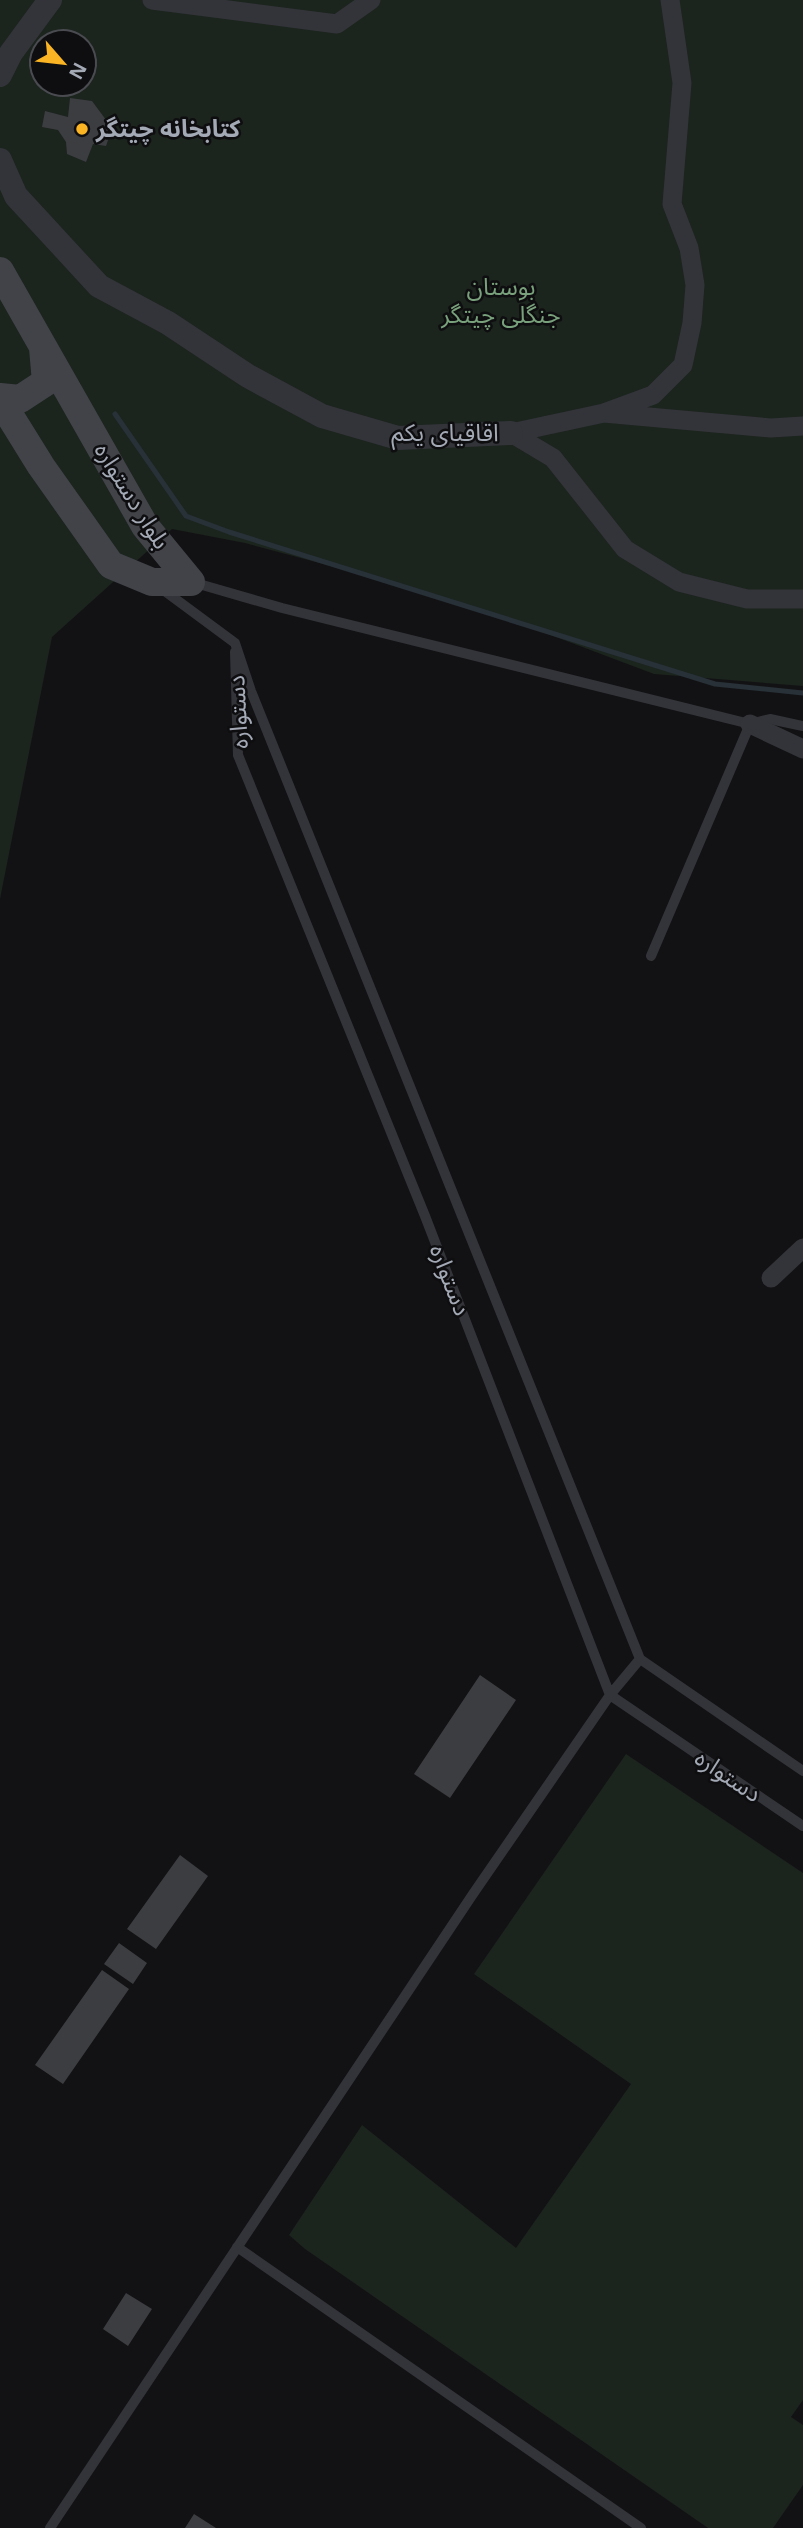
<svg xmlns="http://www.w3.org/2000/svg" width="803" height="2528" viewBox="0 0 803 2528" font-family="'Noto Sans','Noto Sans Arabic',sans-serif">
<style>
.green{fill:#1c241e;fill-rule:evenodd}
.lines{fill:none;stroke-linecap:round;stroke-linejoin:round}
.stream{stroke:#283138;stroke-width:5}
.building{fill:#3c3d41}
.service{stroke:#333439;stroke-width:10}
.minor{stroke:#333439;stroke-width:19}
.tertiary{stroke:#333439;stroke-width:24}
.secondary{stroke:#414349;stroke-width:28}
.poi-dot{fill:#fab424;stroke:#0e0d0f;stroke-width:2.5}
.labels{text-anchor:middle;stroke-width:5;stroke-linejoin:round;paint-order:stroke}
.poi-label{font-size:24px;font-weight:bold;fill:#a3a9b5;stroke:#0e0d0f;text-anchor:start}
.park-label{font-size:24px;fill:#79a27c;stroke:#0e0d0f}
.street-label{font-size:24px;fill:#a3a9b5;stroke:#0e0d0f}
</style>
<rect width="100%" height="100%" fill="#121214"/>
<path class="green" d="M0,0H803V686L654,674L540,631L398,584L245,543L172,529L52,637L0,899ZM42,42H84V84H42Z
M626,1754L803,1873V2400L791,2417L803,2425V2485L773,2528H708L305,2249L289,2235L362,2125L516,2248L631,2084L474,1974Z"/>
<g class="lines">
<path class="stream" d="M115,414L186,516L229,532L715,684L803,693"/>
</g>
<path class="building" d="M70,98L92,101L112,128L106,146L93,144L86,162L67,154L66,142L58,130L42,127L45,111L68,117Z
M480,1675L516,1700L450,1798L414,1774Z
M180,1855L208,1876L156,1949L127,1929Z
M119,1943L147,1963L133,1984L104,1964Z
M102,1970L129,1989L63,2084L35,2065Z
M126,2293L152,2309L128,2346L103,2329Z
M194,2514L216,2528H185Z"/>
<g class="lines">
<path class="service" d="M192,582L282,608L750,724L770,719L803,726
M162,589L235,643L251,691L640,1659L803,1771
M235,652L238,755L425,1216L610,1695L803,1826
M651,956L750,724
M237,2247L641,2528
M50,2528L473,1894L610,1695L640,1659"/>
<path class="minor" d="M152,0L337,24L371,0
M604,413L653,395L683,365L692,323L695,285L689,248L672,204L682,83L670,0
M511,433L553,458L625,549L679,582L747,599H803
M511,433L604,413L771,428L803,426
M750,724L803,749
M771,1278L803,1248"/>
<path class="tertiary" d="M0,75L11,53L50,0
M0,160L16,196L99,286L168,323L248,376L322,416L398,438L511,433"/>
<path class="secondary" d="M0,271L145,526L191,582
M0,397L20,399L46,382L43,348
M0,400L41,466L111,565L152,582H191"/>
</g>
<circle class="poi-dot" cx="82" cy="129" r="7"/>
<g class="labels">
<g class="poi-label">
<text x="96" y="137">کتابخانه چیتگر</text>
</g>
<g class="park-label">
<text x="501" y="295">بوستان<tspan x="501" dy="28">جنگلی چیتگر</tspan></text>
</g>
<g class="street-label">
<text x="445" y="441">اقاقیای یکم</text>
<text transform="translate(132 496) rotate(58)" y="8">بلوار دستواره</text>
<text transform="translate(238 712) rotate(-93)" y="8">دستواره</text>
<text transform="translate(450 1280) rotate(69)" y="8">دستواره</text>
<text transform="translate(728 1776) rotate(34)" y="8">دستواره</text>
</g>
</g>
<g transform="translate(63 63) rotate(118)"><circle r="33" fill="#0e0d0f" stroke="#4a4b51" stroke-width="2"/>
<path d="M0-5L12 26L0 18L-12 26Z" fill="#fab424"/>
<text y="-10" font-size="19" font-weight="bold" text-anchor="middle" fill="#a3a9b5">N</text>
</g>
</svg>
